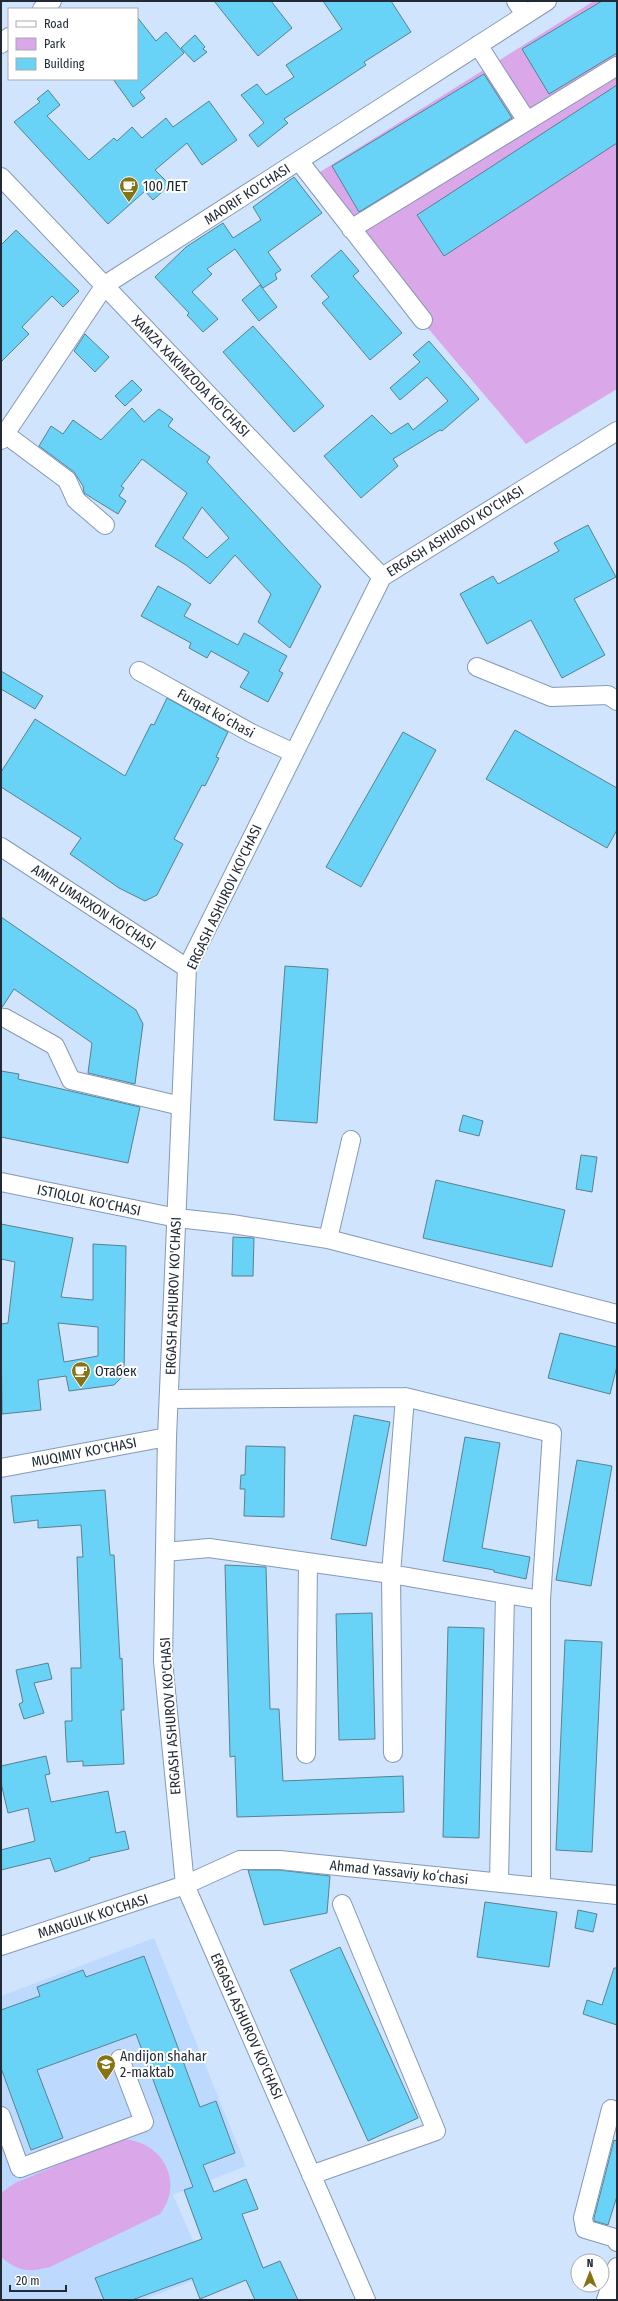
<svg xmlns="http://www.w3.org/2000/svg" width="618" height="2301" viewBox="0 0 618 2301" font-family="'Fira Sans Condensed',sans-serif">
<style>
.built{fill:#bddafe}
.green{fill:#daa7e8}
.building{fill:#68d3f7;stroke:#59808f;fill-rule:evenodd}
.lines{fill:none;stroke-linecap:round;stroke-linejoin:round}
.minor-casing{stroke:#8399b6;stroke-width:20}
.minor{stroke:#fff;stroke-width:18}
.labels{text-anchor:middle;stroke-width:4;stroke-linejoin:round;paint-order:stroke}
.poi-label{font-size:14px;fill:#212a35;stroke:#fff;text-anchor:start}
.street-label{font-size:14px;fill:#212a35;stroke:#fff}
</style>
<rect width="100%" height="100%" fill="#d1e4fd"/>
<path class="built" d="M154,1938L246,2166L173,2195L208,2275L143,2300H1V1996Z"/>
<path class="green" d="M594,1H617V389L526,444L304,182Z
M120,2139C160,2139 186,2180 160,2214L50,2267C28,2273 18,2271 1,2257V2193L15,2183Z"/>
<path class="building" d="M214,1H271L292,28L258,56Z
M323,1H391L411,32L364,62L366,65L284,119L288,123L258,147L249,135L264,123L241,95L257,84L266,95L294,77L286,65L342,29Z
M602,1H617V53L549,94L522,49Z
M137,17L156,41L166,32L184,53L140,92L145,98L133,107L113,79H137Z
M195,35L205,47L203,49L207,52L194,62L181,48Z
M484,74L512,118L359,212L332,166Z
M617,85V143L444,256L417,215Z
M48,90L60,105L47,116L89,160L114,138L117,141L132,127L142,138L166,118L173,127L209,101L237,140L202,165L187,143L155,170L170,185L153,200L145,191L108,224L14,122L40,102L37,99Z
M294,177L322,213L268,252L281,270L275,274L277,279L263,288L235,249L207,269L212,274L192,292L218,319L203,332L187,315L189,313L155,277L186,247L223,223L233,238L261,220L253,207Z
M16,230L79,291L63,307L52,296L22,327L29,334L1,362V245Z
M341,250L359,271L353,276L402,333L370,360L322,303L329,297L311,276Z
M260,285L277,307L259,321L242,300Z
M253,326L324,406L294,432L223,352Z
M85,334L109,357L95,372L74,351Z
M429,341L479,399L442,431L440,430L393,459L398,466L361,498L324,456L372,415L391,434L408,423L413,430L448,401L427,377L400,400L390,388L420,362L413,355Z
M132,380L142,390L125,406L115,396Z
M132,408L144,422L159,409L173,419L168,426L210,457L207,462L321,586L290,648L258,622L271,594L235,555L210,584L186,565L155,546L187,493L142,459L121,486L124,488L119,496L126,501L118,514L84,493L83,486L74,472L39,446L51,426L63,434L73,420L101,440ZM202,507L229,538L207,558L183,538Z
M588,525L616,577L574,599L605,655L562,678L531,620L487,644L460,594L493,576L498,584L559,551L554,543Z
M158,586L191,604L184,616L238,645L244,633L287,656L279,671L283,673L268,702L240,687L249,672L211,651L207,658L189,648L191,643L141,616Z
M1,671L43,696L35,709L1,689Z
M167,698L228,732L216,757L219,758L205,786L202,785L174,839L183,844L157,895L145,901L119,888L70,854L81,838L1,787V772L35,719L125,776L151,724L154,725Z
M515,730L617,788V830L607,848L486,779Z
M403,732L436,750L361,887L326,867Z
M1,917L136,1010L143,1024L135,1084L88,1073L92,1043L14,989L1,1009Z
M285,966L328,969L317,1123L274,1120Z
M1,1071L19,1074L18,1079L140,1107L128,1163L1,1137Z
M463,1115L483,1121L479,1136L459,1131Z
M581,1155L597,1157L592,1192L576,1189Z
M436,1180L565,1210L552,1267L423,1238Z
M1,1224L73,1238L61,1297L93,1300V1244L126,1246L124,1375L114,1385L69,1391L66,1376L38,1380L41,1410L2,1414L1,1324L8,1323L15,1262L1,1259ZM58,1323L98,1327V1356L64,1362Z
M233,1237L254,1238L253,1276H232Z
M560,1333L617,1347V1366L610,1394L548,1378Z
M354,1415L390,1422L366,1546L331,1539Z
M465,1437L500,1443L482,1548L530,1557L526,1579L494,1572V1570L443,1561Z
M246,1446L285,1447L284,1517L244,1516L245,1489H240L241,1475H245Z
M577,1460L612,1466L591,1586L556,1580Z
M105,1490L110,1555H114L120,1659L122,1658L124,1710H121L124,1764L83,1766V1761L67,1762L65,1721H72L71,1668H81L77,1557H83L81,1525L38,1528V1520L14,1523L11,1496Z
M225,1565L266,1567L270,1709H279L283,1781L403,1776L404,1812L237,1817L235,1756L230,1757Z
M372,1613L375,1739L339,1740L336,1614Z
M448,1627L484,1628L479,1838L443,1837Z
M565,1640L602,1642L592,1852L556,1850Z
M48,1663L52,1679L34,1683L44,1713L24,1719L19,1704L23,1702L16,1670Z
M46,1756L50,1774L45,1775L51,1802L108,1791L116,1833L125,1831L129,1849L89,1858L90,1860L55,1872L50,1858L1,1870V1850L35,1841L28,1808L8,1813L1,1783V1766Z
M248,1870H279L330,1876L327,1913L264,1925Z
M485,1902L557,1912L549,1967L477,1957Z
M578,1910L597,1914L593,1932L575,1928Z
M340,1947L418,2118L368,2141L290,1970Z
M144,1956L200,2107L216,2101L235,2153L203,2165L214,2192L246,2179L258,2209L242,2214L263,2268L280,2261L298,2300H255L246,2280L200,2299L192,2278L132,2300H104L95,2278L202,2239L184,2190L193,2187L136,2034L37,2070L63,2138L31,2150L1,2068V2010L40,1996L37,1987L83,1970L86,1977Z
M614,1968H617V2025L583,2014L587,2000L602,2005Z
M614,2140L617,2141V2196L608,2225L594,2221V2218Z"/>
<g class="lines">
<defs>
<path id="minor" d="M516,1L525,15
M42,9L52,1
M1,44L9,37
M478,45L527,121
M299,161L423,320
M1,177L382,577
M351,229L617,66
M5,434L67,480L76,500L105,525
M1,440L105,285L547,1
M477,667L551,697L608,695L617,701
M139,671L253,734L294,753
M1,847L187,968
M5,1018L55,1046L71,1080L181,1106
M1,1182L177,1218L232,1224L328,1239L617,1314
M328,1239L351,1140
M169,1399L405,1397L552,1433L541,1600V1886
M1,1468L167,1437
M165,1552L209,1548L391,1574L541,1600
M393,1753L391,1574L405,1397
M306,1754L308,1562
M499,1882L505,1594
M1,1946L185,1885L240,1860H280L617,1895
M611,2109L583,2218L585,2229L615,2238L617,2242
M1,2116L20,2168L144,2122L120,2059
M311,2175L436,2131L342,1904
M366,2300L185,1885L163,1661L167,1437L187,968L382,577L617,431
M606,2300L617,2267"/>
</defs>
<use href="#minor" class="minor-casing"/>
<use href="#minor" class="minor"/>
</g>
<defs>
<symbol id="cafe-pin" viewBox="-11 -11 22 30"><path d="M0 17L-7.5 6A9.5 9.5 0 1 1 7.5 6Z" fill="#877214" stroke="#fff"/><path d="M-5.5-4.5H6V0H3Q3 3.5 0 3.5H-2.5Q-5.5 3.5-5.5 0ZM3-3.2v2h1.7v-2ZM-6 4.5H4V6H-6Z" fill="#fff"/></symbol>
<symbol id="school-pin" viewBox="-11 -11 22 30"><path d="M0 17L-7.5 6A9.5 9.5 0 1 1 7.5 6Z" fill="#877214" stroke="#fff"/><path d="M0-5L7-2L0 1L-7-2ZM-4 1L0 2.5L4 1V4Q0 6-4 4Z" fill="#fff"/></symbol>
</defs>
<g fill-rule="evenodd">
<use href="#cafe-pin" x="118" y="175" width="22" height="30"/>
<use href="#cafe-pin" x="70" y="1360" width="22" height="30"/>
<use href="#school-pin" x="95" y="2053" width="22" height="30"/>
</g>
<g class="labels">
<g class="poi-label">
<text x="143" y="191">100 ЛЕТ</text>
<text x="95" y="1376">Отабек</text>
<text x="120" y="2061">Andijon shahar<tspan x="120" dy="16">2-maktab</tspan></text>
</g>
<g class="street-label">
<text transform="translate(247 194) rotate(-33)" y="5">MAORIF KO'CHASI</text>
<text transform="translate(191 376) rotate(46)" y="5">XAMZA XAKIMZODA KO'CHASI</text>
<text transform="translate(455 531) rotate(-32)" y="5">ERGASH ASHUROV KO'CHASI</text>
<text transform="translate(216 713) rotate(29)" y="5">Furqat koʻchasi</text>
<text transform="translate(224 897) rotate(-65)" y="5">ERGASH ASHUROV KO'CHASI</text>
<text transform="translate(94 907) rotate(33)" y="5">AMIR UMARXON KO'CHASI</text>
<text transform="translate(89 1200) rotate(12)" y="5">ISTIQLOL KO'CHASI</text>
<text transform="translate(173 1296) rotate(-88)" y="5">ERGASH ASHUROV KO'CHASI</text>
<text transform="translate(84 1452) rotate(-11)" y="5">MUQIMIY KO'CHASI</text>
<text transform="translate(170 1716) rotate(-94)" y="5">ERGASH ASHUROV KO'CHASI</text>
<text transform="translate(399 1872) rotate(6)" y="5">Ahmad Yassaviy koʻchasi</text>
<text transform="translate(93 1916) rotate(-18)" y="5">MANGULIK KO'CHASI</text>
<text transform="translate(247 2026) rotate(66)" y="5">ERGASH ASHUROV KO'CHASI</text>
</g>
</g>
<rect width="618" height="2301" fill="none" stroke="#212a35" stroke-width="4"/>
<rect x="8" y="8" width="130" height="72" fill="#ffffff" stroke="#a6aaae"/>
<rect x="16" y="21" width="20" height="6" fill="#ffffff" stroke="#a6aaae"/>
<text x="44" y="28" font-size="12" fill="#212a35">Road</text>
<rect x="16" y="38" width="20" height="12" fill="#daa7e8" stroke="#a6aaae"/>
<text x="44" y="48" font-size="12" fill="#212a35">Park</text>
<rect x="16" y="58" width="20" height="12" fill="#68d3f7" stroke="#a6aaae"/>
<text x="44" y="68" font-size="12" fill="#212a35">Building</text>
<g transform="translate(590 2273)"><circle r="19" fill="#ffffff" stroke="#a6aaae"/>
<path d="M0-3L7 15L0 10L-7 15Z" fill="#877214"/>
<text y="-6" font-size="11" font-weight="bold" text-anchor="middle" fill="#212a35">N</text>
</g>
<path d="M10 2285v6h56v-6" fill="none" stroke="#212a35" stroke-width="2"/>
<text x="16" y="2285" font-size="12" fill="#212a35" stroke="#ffffff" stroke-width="3" paint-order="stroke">20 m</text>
</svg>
